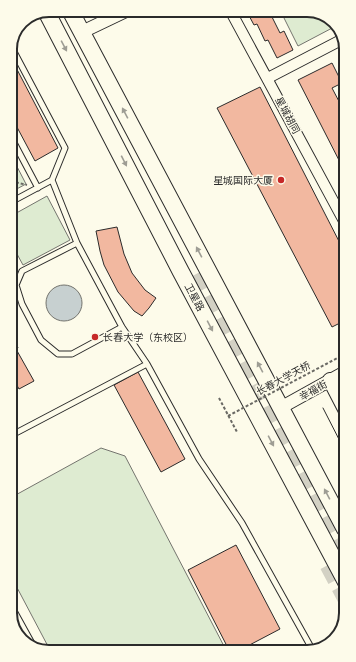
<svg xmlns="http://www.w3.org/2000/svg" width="356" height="662" viewBox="0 0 356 662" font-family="Signika,'Noto Sans SC',sans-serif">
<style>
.green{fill:#deebd1;stroke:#74746e}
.water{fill:#c7d0d0;stroke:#74746e}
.building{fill:#f2b8a0;stroke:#2b2b2b}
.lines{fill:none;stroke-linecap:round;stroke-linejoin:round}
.trunk-tunnel{stroke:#d3d1c4;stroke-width:17;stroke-dasharray:17 8;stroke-linecap:butt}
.service-casing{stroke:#2b2b2b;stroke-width:7}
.minor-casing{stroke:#2b2b2b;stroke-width:12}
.tertiary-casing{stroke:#2b2b2b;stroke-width:14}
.secondary-casing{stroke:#2b2b2b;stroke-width:16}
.primary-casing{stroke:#2b2b2b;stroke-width:18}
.path{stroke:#6a6964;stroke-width:2;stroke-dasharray:3 2;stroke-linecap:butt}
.service{stroke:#fdfbea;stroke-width:5}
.minor{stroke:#fdfbea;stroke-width:10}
.tertiary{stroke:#fdfbea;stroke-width:12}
.secondary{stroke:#fdfbea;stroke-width:14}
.primary{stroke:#fdfbea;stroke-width:16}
.tram{stroke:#2b2b2b;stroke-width:1}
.path-bridge{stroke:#6a6964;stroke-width:2;stroke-dasharray:3 2;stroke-linecap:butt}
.oneway{fill:#9e9d94}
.poi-dot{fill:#c62828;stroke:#fdfbea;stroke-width:1.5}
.labels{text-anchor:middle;stroke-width:3;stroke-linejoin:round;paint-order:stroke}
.street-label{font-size:10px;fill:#2b2b2b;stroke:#fdfbea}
.poi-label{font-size:10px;fill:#2b2b2b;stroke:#fdfbea;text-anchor:end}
.rim{fill:none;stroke:#2b2b2b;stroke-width:2}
</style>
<rect width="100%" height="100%" fill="#fdfbea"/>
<path class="green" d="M280,10H310L329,17L336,26L298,46Z
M11,155L26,184L11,192Z
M47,196L70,240L23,265L11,243V216Z
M101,448L125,456L226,650L51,652L13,580L12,497Z"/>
<path class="water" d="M46 303a18 18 0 1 1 36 0a18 18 0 1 1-36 0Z"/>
<path class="building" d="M246,10H265L268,16L271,15L280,33L284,31L293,50L277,58L268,40L265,41L257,24L254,25Z
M10,56L58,148L35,161L10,114Z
M332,63L342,83L332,88L343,109L344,170L298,80Z
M260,87L344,251V321L332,327L217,108Z
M117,227L124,254L132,273L145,290L156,298L149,308L142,316L134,311L118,292L104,265L100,251L96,231Z
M12,331L18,348L16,349L34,381L19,389L14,380L12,381Z
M138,372L185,459L161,472L114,385Z
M236,545L280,629L240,650H229L188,570Z"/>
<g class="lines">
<path class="trunk-tunnel" d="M200,272L346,552
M328,565L346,599"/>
<defs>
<path id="service" d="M11,46L65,148L52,180
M11,137L38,188
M11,202L52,180L77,243L122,327L147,364L199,459L242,523L312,649
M77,243L22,271L16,285L22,304L41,340L58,354H72L122,327
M12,435L147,364
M13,609L34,647"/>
<path id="minor" d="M230,10L344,221
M268,78L343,39"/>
<path id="tertiary" d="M82,32L128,10
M282,407L345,372"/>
<path id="secondary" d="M330,380L345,409"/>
<path id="primary" d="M70,10L345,529
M46,11L181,272L346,582"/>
</defs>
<use href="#service" class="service-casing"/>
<use href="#minor" class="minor-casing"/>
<use href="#tertiary" class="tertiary-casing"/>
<use href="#secondary" class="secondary-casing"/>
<use href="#primary" class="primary-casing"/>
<path class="path" d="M11,181L27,185
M219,398L237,432"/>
<use href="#service" class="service"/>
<use href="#minor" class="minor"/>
<use href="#tertiary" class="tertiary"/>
<use href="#secondary" class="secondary"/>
<use href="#primary" class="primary"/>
<path class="tram" d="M323,408L345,451"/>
<path class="path-bridge" d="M228,416L345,354"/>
</g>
<defs><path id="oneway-solid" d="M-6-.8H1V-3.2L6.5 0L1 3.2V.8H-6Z"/></defs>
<g class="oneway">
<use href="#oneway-solid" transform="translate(64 46) rotate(62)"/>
<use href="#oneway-solid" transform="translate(125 113) rotate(-118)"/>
<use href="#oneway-solid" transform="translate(124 161) rotate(63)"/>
<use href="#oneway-solid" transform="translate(199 252) rotate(-118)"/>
<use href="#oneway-solid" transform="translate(210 326) rotate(62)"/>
<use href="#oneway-solid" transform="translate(260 367) rotate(-118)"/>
<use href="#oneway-solid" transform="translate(271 441) rotate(62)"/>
<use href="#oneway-solid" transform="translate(327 494) rotate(-118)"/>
</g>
<g class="poi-dot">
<circle cx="281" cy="180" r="4"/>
<circle cx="95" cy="337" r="4"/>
</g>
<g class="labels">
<g class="street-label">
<text transform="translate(288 115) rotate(62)" y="4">星城胡同</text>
<text transform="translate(195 297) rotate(62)" y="4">卫星路</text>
<text transform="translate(283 378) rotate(-28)" y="4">长春大学天桥</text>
<text transform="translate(313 390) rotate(-29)" y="4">幸福街</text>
</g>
<g class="poi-label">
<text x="273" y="184">星城国际大厦</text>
<text x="103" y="341" text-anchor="start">长春大学（东校区）</text>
</g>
</g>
<path d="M0 0H356V662H0ZM49 17H307A32 32 0 0 1 339 49V613A32 32 0 0 1 307 645H49A32 32 0 0 1 17 613V49A32 32 0 0 1 49 17Z" fill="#fdfbea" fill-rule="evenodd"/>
<path class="rim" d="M49 17H307A32 32 0 0 1 339 49V613A32 32 0 0 1 307 645H49A32 32 0 0 1 17 613V49A32 32 0 0 1 49 17Z"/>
</svg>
